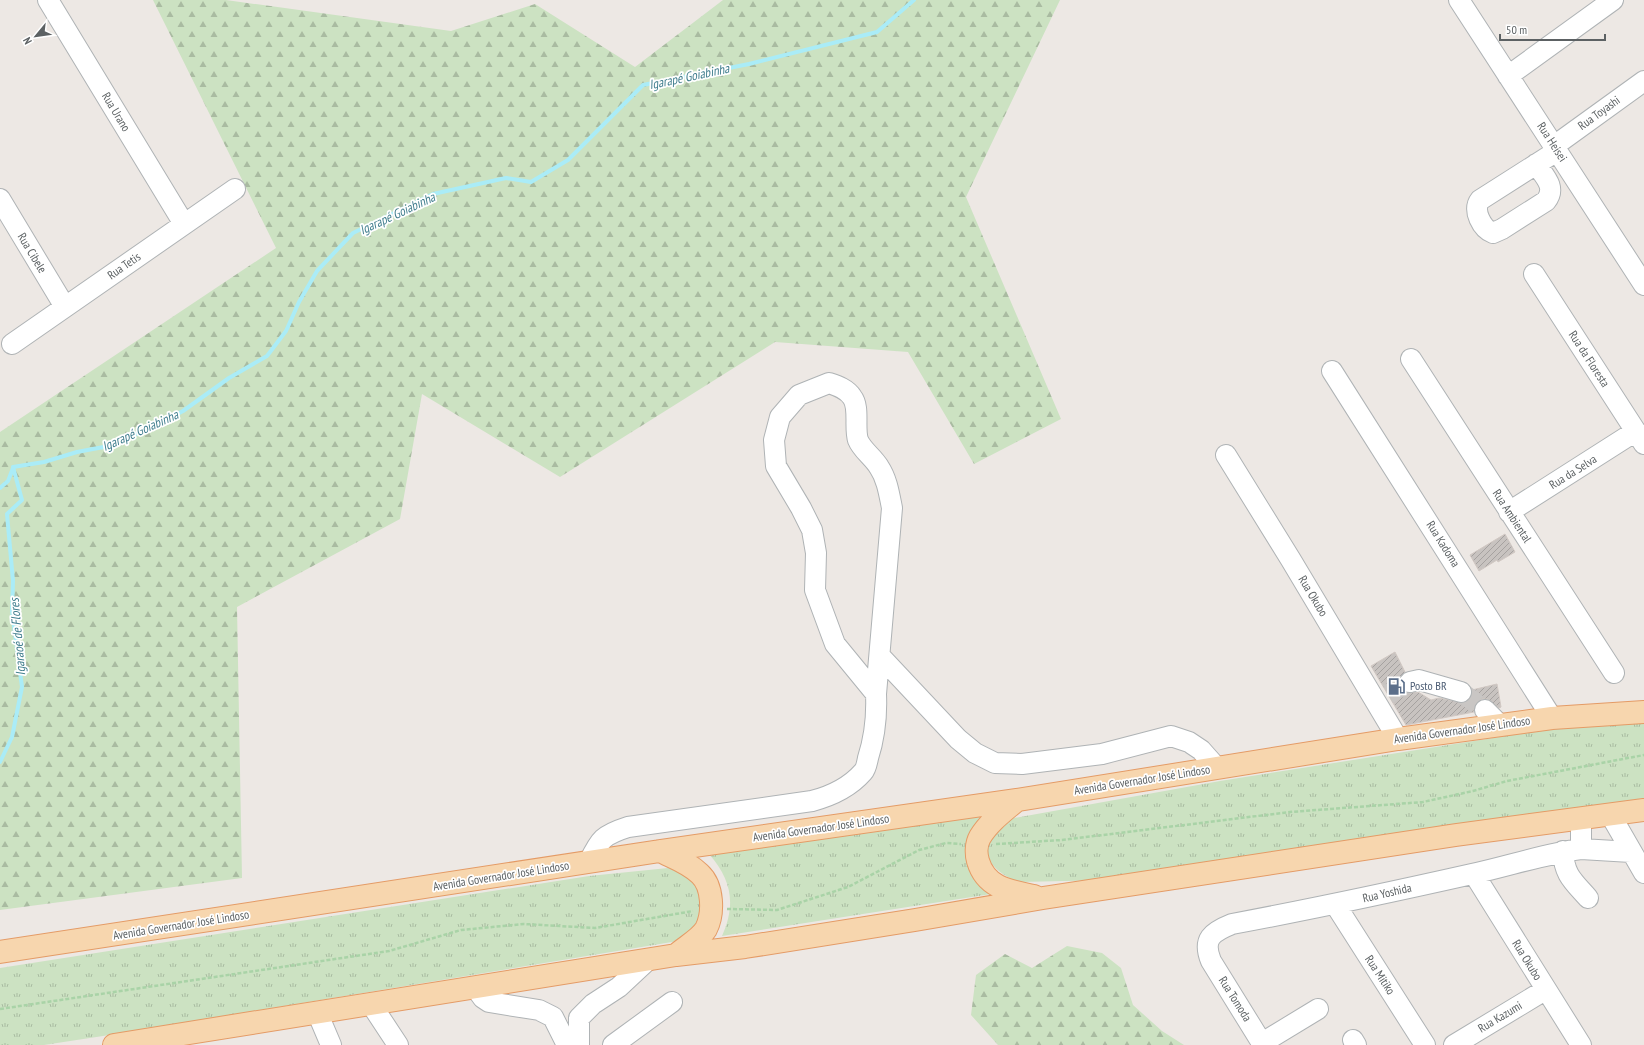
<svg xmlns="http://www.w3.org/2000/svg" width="1644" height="1045" viewBox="0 0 1644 1045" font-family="'PT Sans Narrow',sans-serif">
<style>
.grass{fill:url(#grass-tufts)}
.forest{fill:url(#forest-firs)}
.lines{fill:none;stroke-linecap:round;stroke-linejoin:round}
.stream{stroke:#aaecf7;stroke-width:4}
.building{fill:url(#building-hatch);stroke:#d1c8c3}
.minor-tunnel{stroke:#c9c6c4;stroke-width:20;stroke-dasharray:20 10;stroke-linecap:butt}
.minor-casing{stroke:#afb3b5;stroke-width:22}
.major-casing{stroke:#e49b66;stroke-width:24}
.path{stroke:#a9d3a7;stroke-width:2.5;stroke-dasharray:4 2;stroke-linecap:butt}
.minor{stroke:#fff;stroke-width:20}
.major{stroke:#f7d6ae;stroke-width:22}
.labels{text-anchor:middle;stroke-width:3.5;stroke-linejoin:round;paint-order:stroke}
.street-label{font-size:12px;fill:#5c6163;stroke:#fff}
.service-label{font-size:12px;fill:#4e5e75;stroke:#fff;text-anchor:start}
.water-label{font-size:13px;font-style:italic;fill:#407e8e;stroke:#fff}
</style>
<defs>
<pattern id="grass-tufts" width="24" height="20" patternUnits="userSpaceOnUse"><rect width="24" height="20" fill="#cce2c2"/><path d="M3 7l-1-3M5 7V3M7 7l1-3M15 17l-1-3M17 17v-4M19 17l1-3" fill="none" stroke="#a9bba1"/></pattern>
<pattern id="forest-firs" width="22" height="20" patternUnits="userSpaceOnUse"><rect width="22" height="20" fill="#cce2c2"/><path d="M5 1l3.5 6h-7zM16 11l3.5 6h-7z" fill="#a9bba1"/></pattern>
<pattern id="building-hatch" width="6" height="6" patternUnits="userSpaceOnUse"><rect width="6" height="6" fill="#c8c3c0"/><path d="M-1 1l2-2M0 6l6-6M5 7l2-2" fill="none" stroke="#a6a2a0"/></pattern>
</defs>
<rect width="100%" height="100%" fill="#ede8e4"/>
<path class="grass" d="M1644,714V798L1112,880L1019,882C1005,877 982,863 988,844C990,840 995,835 998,831C1003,825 1006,820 1014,818L1220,781Z
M982,813L972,831L983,888L991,894L722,936C736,905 732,880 709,854Z
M668,868L685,872L702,889V921L678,941L103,1036L44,1045H0V968L589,876Z"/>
<path class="forest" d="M153,0H226L451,31L535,4L635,67L723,0H1060L966,197L1061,419L974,464L908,352L775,342L560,477L422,394L400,519L237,607L242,878L0,910V432L276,248Z
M1067,946L1102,953L1121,968L1133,1005L1162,1031L1184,1045H998L971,1015L976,975L1005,954L1032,968Z"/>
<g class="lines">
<path class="stream" d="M13,467L44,462L77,452L109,446L155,426L183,411L229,378L267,356L286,331L299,302L317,271L353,233L433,194L506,178L531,182L568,160L643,85L749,64L877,32L914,0
M0,488L8,481L13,468
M0,762L12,737L22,687L12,611L13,581L7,514L22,500L13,467"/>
</g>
<path class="building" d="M1505,534L1515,552L1498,562L1497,560L1479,571L1470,555Z
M1395,652L1405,672L1399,678V685L1402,690L1406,693L1418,692L1431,700L1439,698L1463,703L1469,700L1472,695V690L1497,684L1501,707L1499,708L1488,699H1482L1477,702L1474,707V712L1406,725L1371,666Z"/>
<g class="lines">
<path class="minor-tunnel" d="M1461,692L1485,710
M1388,694L1410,682"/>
<defs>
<path id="minor" d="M48,0L184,224
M1459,0L1644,285
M1508,76L1613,0
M1554,146L1644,81
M1536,164C1544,176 1557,187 1546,201L1502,229L1493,233C1482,229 1472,210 1480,200L1557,151
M0,199L65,307
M1534,274L1644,444
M12,344L235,189
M1411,359L1614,673
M1332,371L1552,718
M1226,455L1291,560L1398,739
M1509,512L1636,431
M880,656L958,739L975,753L995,763L1022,764L1102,754L1171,736L1189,742L1201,750L1217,768
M1410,682L1419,680L1461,692
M1485,710L1500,725
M1610,814L1644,873
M1581,849L1631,852
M1563,851C1564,875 1573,881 1588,898
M589,862C600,839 603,835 628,827L812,801C831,796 849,788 863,772C866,769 867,763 868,758C875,736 877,716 876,694L892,508C889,493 887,479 879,467C873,457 862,450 858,440C854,428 860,407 852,397C847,389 838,386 829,383L799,395L780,417L774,440L776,466L801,508L812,530L816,553L815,590L835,644L876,694
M1474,874L1581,1045
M1335,904L1425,1045
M475,987L483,998L489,1002L539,1010L553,1017L567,1045
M371,1004L398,1045
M317,1012L331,1045
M1353,1040L1356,1045
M1262,1043L1318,1009
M579,1045V1018L593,1004L619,987L649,959
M613,1045L672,1002
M1263,1045L1211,961C1202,939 1212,932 1232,924C1312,909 1392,892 1472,874C1509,866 1544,854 1581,849V819
M1454,1045L1545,990"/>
<path id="major" d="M1017,800C1004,811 989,822 980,837C976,844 976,854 978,861C986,888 1009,891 1034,896
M660,851C674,858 689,863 700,874C713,886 714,913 706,929C700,939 685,947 676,955
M0,952L660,851L1017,800L1398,739L1552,718L1644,712
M114,1045L676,955L745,947L915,920L1043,898L1456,835L1644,810"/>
</defs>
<use href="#minor" class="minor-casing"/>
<use href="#major" class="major-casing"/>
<path class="path" d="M996,844L1062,840L1290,812L1423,802L1473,791L1507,781L1644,755
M727,909L777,910L848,887L919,850L946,843L961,844
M0,1009L389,951L461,930L524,924L595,928L693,911"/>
<use href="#minor" class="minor"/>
<use href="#major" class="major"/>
</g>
<defs>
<symbol id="fuel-bare" viewBox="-9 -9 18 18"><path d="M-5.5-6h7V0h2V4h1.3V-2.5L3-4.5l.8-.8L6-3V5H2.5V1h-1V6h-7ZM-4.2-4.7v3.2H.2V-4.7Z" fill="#5c6f8a" stroke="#fff" stroke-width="2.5" paint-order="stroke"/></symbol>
</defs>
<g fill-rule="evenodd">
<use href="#fuel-bare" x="1384" y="674" width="25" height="25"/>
</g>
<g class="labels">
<g class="street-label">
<text transform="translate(116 112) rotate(59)" y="4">Rua Urano</text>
<text transform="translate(1599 113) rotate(-36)" y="4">Rua Toyashi</text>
<text transform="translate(1552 142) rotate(57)" y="4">Rua Heisei</text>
<text transform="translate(32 253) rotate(59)" y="4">Rua Cibele</text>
<text transform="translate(124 266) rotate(-35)" y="4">Rua Tetis</text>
<text transform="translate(1589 359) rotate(57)" y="4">Rua da Floresta</text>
<text transform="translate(1573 472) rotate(-32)" y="4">Rua da Selva</text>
<text transform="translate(1512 516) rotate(57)" y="4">Rua Ambiental</text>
<text transform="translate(1443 544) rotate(58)" y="4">Rua Kadoma</text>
<text transform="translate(1313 596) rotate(59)" y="4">Rua Okubo</text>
<text transform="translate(1462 730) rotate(-8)" y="4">Avenida Governador José Lindoso</text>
<text transform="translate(1142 780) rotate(-9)" y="4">Avenida Governador José Lindoso</text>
<text transform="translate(821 828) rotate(-8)" y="4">Avenida Governador José Lindoso</text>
<text transform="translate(501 876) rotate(-9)" y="4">Avenida Governador José Lindoso</text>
<text transform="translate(1387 893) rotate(-13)" y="4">Rua Yoshida</text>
<text transform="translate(181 925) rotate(-9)" y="4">Avenida Governador José Lindoso</text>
<text transform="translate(1527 960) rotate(58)" y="4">Rua Okubo</text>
<text transform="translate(1380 975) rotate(57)" y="4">Rua Mitiko</text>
<text transform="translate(1235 999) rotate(58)" y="4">Rua Tomoda</text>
<text transform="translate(1500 1017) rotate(-31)" y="4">Rua Kazumi</text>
</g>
<g class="service-label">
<text x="1410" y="690">Posto BR</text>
</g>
<g class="water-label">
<text transform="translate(689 76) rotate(-12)" y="5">Igarapé Goiabinha</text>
<text transform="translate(397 213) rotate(-25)" y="5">Igarapé Goiabinha</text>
<text transform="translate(140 430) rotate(-24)" y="5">Igarapé Goiabinha</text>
<text transform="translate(17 637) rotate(-95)" y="5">Igaraoé de Flores</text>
</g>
</g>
<g transform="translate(36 36) rotate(241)" stroke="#ffffff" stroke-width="3" paint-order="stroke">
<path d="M0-3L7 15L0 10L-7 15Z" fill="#5c6163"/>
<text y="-6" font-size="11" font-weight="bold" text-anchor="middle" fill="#5c6163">N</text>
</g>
<path d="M1500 34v6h105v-6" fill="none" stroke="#5c6163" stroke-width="2"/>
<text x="1506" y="34" font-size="12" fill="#5c6163" stroke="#ffffff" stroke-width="3" paint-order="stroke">50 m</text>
</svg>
